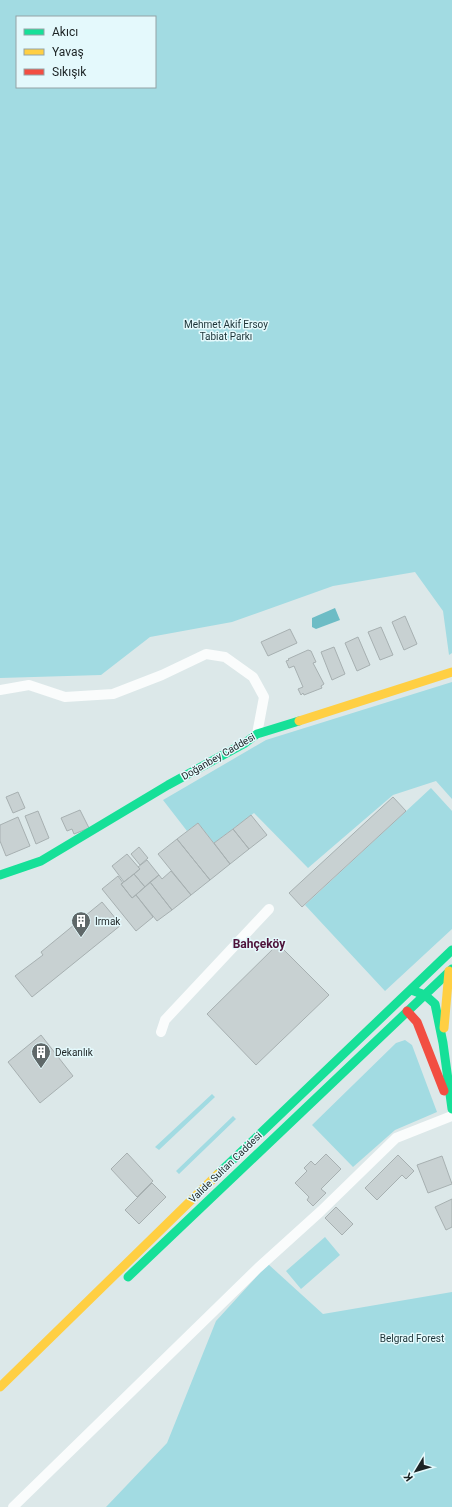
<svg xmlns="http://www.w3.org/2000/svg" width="452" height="1507" viewBox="0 0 452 1507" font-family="Roboto,sans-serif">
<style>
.green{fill:#a2dbe2;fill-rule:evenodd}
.water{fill:#6dbcc5}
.building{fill:#c8d1d2;stroke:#a7b0b1}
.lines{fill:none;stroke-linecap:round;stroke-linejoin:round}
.street{stroke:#fafcfc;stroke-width:10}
.fast{stroke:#16e098;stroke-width:9}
.slow{stroke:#ffcf43;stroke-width:9}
.jam{stroke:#f24e42;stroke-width:9}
.labels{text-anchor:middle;stroke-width:3;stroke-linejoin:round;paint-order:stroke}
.park-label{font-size:10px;fill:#1b3236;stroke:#e4f9fc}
.street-label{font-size:10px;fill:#1c2324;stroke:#e4f9fc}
.poi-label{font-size:10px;fill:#1c2324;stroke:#e4f9fc;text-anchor:start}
.quarter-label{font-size:12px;font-weight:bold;fill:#4d123a;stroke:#e4f9fc}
</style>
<rect width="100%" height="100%" fill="#dce8e9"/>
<path class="green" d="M0,0H452V653L449,655L443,611L415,572L333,586L232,622L150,637L101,675L0,678ZM17,17H155V87H17Z
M452,682V799L436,781L393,795L308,868L254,813L214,843L198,823L187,831L163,800L266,740Z
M431,788L452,811V929L385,991L305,905Z
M405,1040L412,1045L437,1112L395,1130L353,1167L312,1125L396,1043Z
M212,1094L215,1097L159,1150L155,1147Z
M233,1116L236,1119L179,1174L176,1171Z
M325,1237L340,1255L301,1289L286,1271Z
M268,1264L323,1314L452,1292V1507H106L167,1443L216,1321Z"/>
<path class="water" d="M335,608L340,620L316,629L312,627V618Z"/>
<path class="building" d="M405,616L417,644L404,650L392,622Z
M381,627L393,655L380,660L368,632Z
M290,629L297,643L268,656L261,642Z
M358,637L370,665L357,671L345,643Z
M334,647L345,674L332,680L321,652Z
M308,650L311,651L316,662L313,663L324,684L321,686L322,688L304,695L303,693L301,695L298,689L303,687L294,666L289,668L286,661L289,660L288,659Z
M18,792L25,808L13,813L6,797Z
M393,797L406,811L302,907L289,893Z
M80,810L89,828L74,834L72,829L67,831L61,818Z
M38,811L49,838L36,844L25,816Z
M251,815L267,835L249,849L233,829Z
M18,817L30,846L6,856L0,841V825Z
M198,823L230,864L210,880L177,839Z
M233,829L249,849L230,864L214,843Z
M177,839L210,880L191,895L158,854Z
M139,847L148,858L140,865L131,854Z
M127,854L140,869L124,882L112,866Z
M147,860L159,875L145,887L134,874L140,869L138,867Z
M171,871L191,895L172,910L150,882L159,875L162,879Z
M134,874L145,887L132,898L121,884Z
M118,876L123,883L121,884L132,898L136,895L153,917L136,931L102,889Z
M150,882L172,910L157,921L136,895Z
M102,902L121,925L32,997L15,976L43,955L41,952Z
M278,944L329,995L256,1065L207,1014Z
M41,1035L73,1076L40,1103L8,1062Z
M127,1153L153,1181L137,1197L111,1169Z
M326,1154L341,1169L321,1189L326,1193L313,1206L307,1200L309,1197L295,1183L307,1171L304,1168L311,1161L315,1165Z
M398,1155L414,1171L406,1179L402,1175L377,1200L365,1188Z
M442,1156L452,1184L428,1193L417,1165Z
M152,1183L166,1197L139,1224L125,1210Z
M452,1199V1227L446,1230L435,1207Z
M336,1207L353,1224L342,1235L325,1218Z"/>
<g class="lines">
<path class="street" d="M0,690L29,685L65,697L113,694L162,675L206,654L225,657L253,677L264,697L257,734
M161,1032L165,1020L269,909
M13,1507L258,1268L321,1211L396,1138L452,1116"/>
<path class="fast" d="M0,875L41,861L168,785L245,743L257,734L299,721
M414,991L425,995L435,1004L443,1043L452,1109
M218,1174L452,950
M128,1277L452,969"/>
<path class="slow" d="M299,721L452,672
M444,1028L449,971
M0,1387L218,1174"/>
<path class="jam" d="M407,1011L417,1022L444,1091"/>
</g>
<defs>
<symbol id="building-pin" viewBox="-11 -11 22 30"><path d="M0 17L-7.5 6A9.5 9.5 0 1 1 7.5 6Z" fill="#5f6869" stroke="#e4f9fc"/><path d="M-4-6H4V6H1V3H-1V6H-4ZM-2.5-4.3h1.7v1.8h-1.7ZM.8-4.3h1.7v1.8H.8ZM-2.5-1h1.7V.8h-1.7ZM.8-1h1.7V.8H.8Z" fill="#fff"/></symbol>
</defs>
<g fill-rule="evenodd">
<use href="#building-pin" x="70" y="910" width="22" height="30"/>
<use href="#building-pin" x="30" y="1041" width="22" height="30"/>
</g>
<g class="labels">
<g class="park-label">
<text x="226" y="328">Mehmet Akif Ersoy<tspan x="226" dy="12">Tabiat Parkı</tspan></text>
<text x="412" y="1342">Belgrad Forest</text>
</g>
<g class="street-label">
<text transform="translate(218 756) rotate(-30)" y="4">Doğanbey Caddesi</text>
<text transform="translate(225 1167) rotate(-44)" y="4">Valide Sultan Caddesi</text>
</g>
<g class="poi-label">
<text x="95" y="925">Irmak</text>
<text x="55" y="1056">Dekanlık</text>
</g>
<g class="quarter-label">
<text x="259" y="948">Bahçeköy</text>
</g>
</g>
<rect x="16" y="16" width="140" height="72" fill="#e4f9fc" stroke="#94a3a6"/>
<rect x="24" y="29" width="20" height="6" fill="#16e098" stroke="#94a3a6"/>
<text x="52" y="36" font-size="12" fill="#1c2324">Akıcı</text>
<rect x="24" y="49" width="20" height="6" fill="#ffcf43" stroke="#94a3a6"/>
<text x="52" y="56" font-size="12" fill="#1c2324">Yavaş</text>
<rect x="24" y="69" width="20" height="6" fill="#f24e42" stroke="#94a3a6"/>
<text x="52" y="76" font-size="12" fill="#1c2324">Sıkışık</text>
<g transform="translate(416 1471) rotate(232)" stroke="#e4f9fc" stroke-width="3" paint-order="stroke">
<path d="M0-3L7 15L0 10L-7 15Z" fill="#1c2324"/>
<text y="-6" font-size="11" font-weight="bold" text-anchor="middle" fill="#1c2324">K</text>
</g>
</svg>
